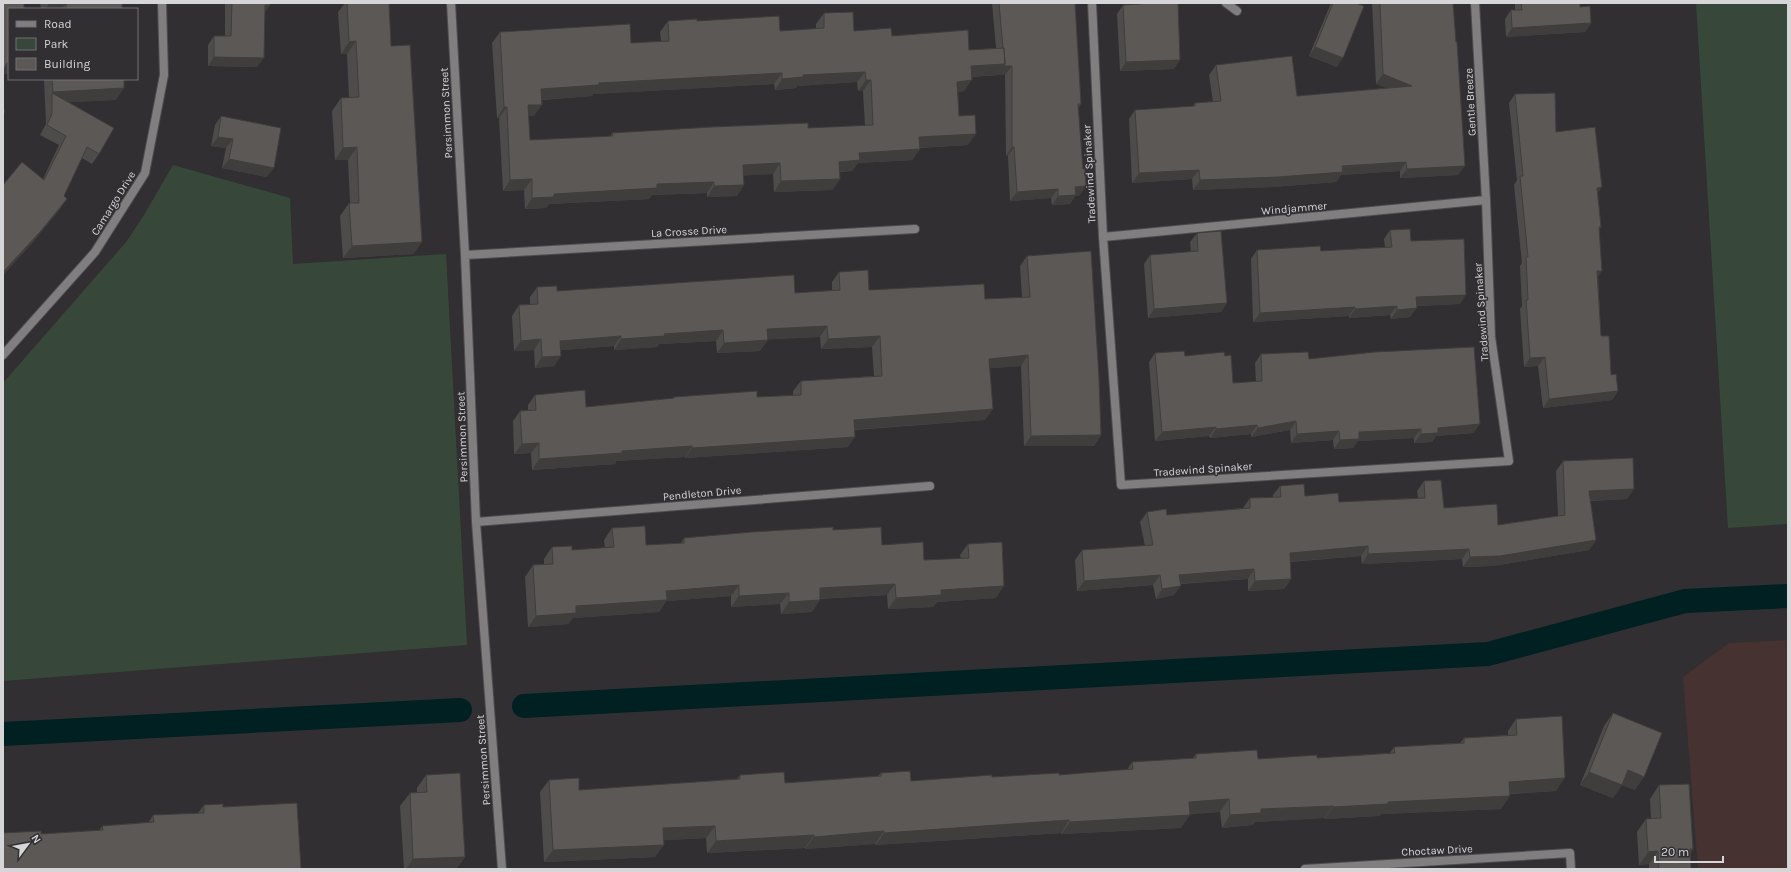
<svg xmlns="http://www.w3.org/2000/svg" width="1791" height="872" viewBox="0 0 1791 872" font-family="Karla,sans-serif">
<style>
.industrial{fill:#463230}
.green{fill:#37483a}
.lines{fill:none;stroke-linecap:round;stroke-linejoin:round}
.canal{stroke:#002022;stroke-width:24}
.minor-casing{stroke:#4f4d50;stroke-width:10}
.minor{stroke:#807e7e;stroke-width:8}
.wall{fill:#4e4c4a;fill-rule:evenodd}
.shaded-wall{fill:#403e3c}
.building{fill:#5b5856;stroke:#403e3c;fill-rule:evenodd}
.labels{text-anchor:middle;stroke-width:3;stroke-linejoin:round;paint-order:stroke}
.street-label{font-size:11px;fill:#d6d5d7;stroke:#312f32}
</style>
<rect width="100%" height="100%" fill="#312f32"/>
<path class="industrial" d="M1788,640V869H1698L1683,677L1729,643Z"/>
<path class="green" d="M1696,3H1788V524L1728,528Z
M173,165L290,198L293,264L446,254L467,645L3,681V383L127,241L144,215Z"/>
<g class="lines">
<path class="canal" d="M524,706L1488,654L1685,601L1788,596
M3,734L460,710"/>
<defs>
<path id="minor" d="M451,3L465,255L476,522L502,869
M1092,3L1103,237L1121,485L1509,461L1491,337L1486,200L1475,3
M1226,3L1237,11
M1103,237L1486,200
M465,255L915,229
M3,355L95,252L145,173L164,75L162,3
M476,522L930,486
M1305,869L1570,853L1571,869"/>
</defs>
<use href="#minor" class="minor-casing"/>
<use href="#minor" class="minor"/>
</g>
<path class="wall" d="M40,3H122V9H41Z
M225,3H270L265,12L257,67L208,66V45L214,36H225Z
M345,3H389L391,46L422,242L413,254L343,258L340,216L349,203H350L348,160H335L332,111L341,98H349L347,54H341L338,12Z
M992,3H1075L1081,104L1078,108L1080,195L1075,196L1070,204L1052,205L1051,198L1010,201L1008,156H1006L1005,75H998L972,77L964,91L958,92L959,116L968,145L920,148V149L912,160L858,163L852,171L839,172L840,179L832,190L774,192L773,174L744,175L737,196L707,197V193L652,195L649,199L549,204L546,208L525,209L524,190L503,191L499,118H497L492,43L500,32L631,43L661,41L660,32L668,21H697L780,31L816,29V24L824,13L854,31L892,36L969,50L996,48ZM857,82L858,91H863L865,126L808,128L612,133L610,137L530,140L528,116H534L542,100L592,96L593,94L774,84L775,90L796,88L797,86Z
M1331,3H1356L1337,67L1309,56Z
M1372,3H1453L1458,175L1400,178V171L1341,175L1336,182L1272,187L1193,190L1192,179L1132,183L1129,119L1135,110L1193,106L1195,103L1213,102L1209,75L1216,65L1297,96L1388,88L1376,84Z
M1515,3H1580V7L1591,23L1585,32L1506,37L1505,19L1511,10H1515Z
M1123,5L1174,69L1120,71L1117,14Z
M44,79H124L116,100L67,102L99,154L92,164L82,158L64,196L60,209L33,242L3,275V185L43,179L59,145L40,135L46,124Z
M1515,94L1556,132L1598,193L1601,227L1599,230L1598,277L1601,336L1611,375L1618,391L1612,400L1543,408L1538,366L1524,367L1520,309L1522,306L1520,266L1522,263L1514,185L1517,180L1509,103Z
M221,116L267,177L222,168L226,148L211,146L215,125Z
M1390,230L1411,241L1460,304L1416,306L1410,317L1391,319L1390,315L1349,318V316L1253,322L1251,259L1257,250L1321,251L1385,247L1384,239Z
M1197,233L1227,303L1221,312L1148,318L1144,264L1150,255L1191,252L1190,242Z
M1027,256L1101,435L1094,446H1024L1021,366L990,368L985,420L855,430L848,447L685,458V457L616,461L615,464L532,470L531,453L514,454L513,421L520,411L528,410V405L535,395L586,407L673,399L674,397H757L793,395V391L801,381L874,376L872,347L821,349L820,337L768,339L760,351L717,353L716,341L659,344L657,347L614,350V346L561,350L554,366L535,368L534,350L514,351L512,316L519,305H530V297L537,287L557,291L795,293L832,291V282L839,272L869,290L985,299L1022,297L1020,266Z
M1155,353L1185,356H1225L1233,383L1256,382L1255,363L1261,354L1309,359L1480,424L1473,433L1436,436L1432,442L1414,443V438L1358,441L1353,448L1334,449L1333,440L1291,443L1290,430L1251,437V434L1210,438L1209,436L1155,441L1149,362Z
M1563,461L1634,489L1627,499L1590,501L1596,540L1589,550L1493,566L1463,567L1462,559L1362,564L1361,556L1290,562L1291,579L1284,589L1248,591V579L1181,584L1174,595L1156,599L1153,585L1077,591L1075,560L1082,550L1145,546L1140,522L1147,512L1167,515L1243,508L1250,498L1273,497V495L1280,486L1305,496L1339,502L1418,498L1417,491L1424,481L1444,508L1498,525L1558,516L1556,471Z
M612,528L646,545L681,543L684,538L833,530L882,545L924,560L961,559L960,555L968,544L996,598L937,602L933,607L888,609L887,595L820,599L812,612L781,614L780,604L731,607V596L666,601L659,612L573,618L568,624L528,627L525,577L533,565L544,564V559L552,547L572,550L605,548L604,540Z
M1613,713L1635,790L1622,785L1613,798L1580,785L1604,726Z
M1516,719L1556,791L1510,794L1501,809L1381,814L1379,816L1324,819V818L1255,822L1252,825L1222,828L1220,812L1190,814L1181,828L1061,834V833L876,845L875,844L805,849V848L707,853L706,838L664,840L655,857L544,862L540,792L549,780L579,790L737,779L740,775L785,783L878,776L881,773L911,781L1059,775L1127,770L1132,762L1193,758L1196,754L1258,759L1317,758L1390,753L1394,747L1460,743L1464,738L1508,735V731Z
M426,775L465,857L456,869H404L400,806L410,793L417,792V788Z
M1659,785L1693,849L1690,854L1691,869H1649V864L1639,865L1637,832L1646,819H1651L1650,799Z
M204,805L223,807L301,869L41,834L99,831L102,826L149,822L153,815L198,813Z"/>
<path class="shaded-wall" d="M66,3L62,9H45L49,4Z
M265,5H270L264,14Z
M1591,23L1585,32L1506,37L1512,28Z
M356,41L347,54H341L349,42Z
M1315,47L1343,58L1337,67L1309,56Z
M214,57L264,58L257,67L208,66Z
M1180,60L1174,69L1120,71L1126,62Z
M7,63H9V74H3V68Z
M1005,64L998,75L963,77L971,66Z
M1004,66H1012L1005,75H998Z
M865,72L857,82L797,86L796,88L775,90L782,79L803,75Z
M782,73L774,84L593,94L592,96L534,100L541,89L599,83Z
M1383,74L1412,86L1406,96L1376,84Z
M866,80H871L863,91H858Z
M972,80L964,91L949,93L957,82Z
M124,88L116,100L52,103V93L45,103L53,92Z
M528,105H542L534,116H520Z
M504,107H507L499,118H497Z
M976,134L968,145L912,148L919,137Z
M218,137L233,139L226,148L211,146Z
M357,147L348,160H335L343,148Z
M1012,147H1014L1008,156H1006Z
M920,149L912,160L858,163L852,171L831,172L839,162L859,153Z
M229,159L274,168L267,177L222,168Z
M1406,162L1400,171L1341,175L1336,182L1272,187L1193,190L1200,180L1342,166Z
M780,163L773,174L736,176L743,165Z
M1465,166L1458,175L1400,178L1407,169Z
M1199,170L1192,179L1132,183L1139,173Z
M532,179L524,190L503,191L510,180Z
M840,179L832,190L774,192L781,181Z
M714,182L707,193L652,195L649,199L549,204L546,208L525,209L532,198L554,194L657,184Z
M744,185L737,196L707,197L714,186Z
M1086,186L1080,195L1075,196L1070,204L1052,205L1058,196L1075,187Z
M1602,187L1596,196L1597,188Z
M1058,189L1051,198L1010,201L1017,192Z
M67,199L60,209L33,242L3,275V272Z
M422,242L413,254L343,258L352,246Z
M1597,271H1602L1596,280Z
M1466,295L1460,304L1409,306L1416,297Z
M1227,303L1221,312L1148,318L1154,309Z
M1397,306L1390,315L1349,318L1355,309Z
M1355,307L1349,316L1253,322L1260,313Z
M1417,308L1410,317L1391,319L1397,310Z
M827,326L820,337L760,340L767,329Z
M723,330L716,341L659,344L657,347L614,350L621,339L664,334Z
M621,336L614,346L553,351L560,341Z
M880,336L872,347L821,349L828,339Z
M541,339L534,350L514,351L521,341Z
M768,340L760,351L717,353L724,343Z
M1028,355L1021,366L982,369L989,359Z
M561,356L554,366L535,368L542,357Z
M1545,357L1538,366L1524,367L1530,358Z
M1618,391L1612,400L1543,408L1549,399Z
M993,409L985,420L847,430L854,420Z
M1296,421L1290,430L1251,437L1258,428Z
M1480,424L1473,433L1436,436L1432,442L1414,443L1421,434L1438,428Z
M1257,425L1251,434L1210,438L1216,429Z
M1216,427L1209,436L1155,441L1162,432Z
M1421,429L1414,438L1358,441L1353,448L1334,449L1340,440L1359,432Z
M1339,431L1333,440L1291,443L1297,434Z
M1101,435L1094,446H1024L1031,436Z
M855,437L848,447L685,458L692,448Z
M539,443L531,453L514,454L522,444Z
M692,446L685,457L616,461L615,464L532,470L539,459L622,451Z
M1634,489L1627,499L1582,501L1589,491Z
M1596,540L1589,550L1493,566L1463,567L1470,557Z
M1368,546L1361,556L1283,562L1290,553Z
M1469,549L1462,559L1362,564L1368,554Z
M1254,569L1248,579L1172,584L1179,575Z
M1160,575L1153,585L1077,591L1084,581Z
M1291,579L1284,589L1248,591L1255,581Z
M895,584L887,595L812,599L820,588Z
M739,585L731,596L666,601L659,612L573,618L568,624L528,627L536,616L576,606L666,591Z
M1004,586L996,598L937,602L933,607L888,609L896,598L941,590Z
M1181,586L1174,595L1156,599L1162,589Z
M789,593L780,604L731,607L739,596Z
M820,600L812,612L781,614L789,602Z
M1628,770L1644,777L1635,790L1618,784Z
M1589,772L1622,785L1613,798L1580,785Z
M1565,778L1556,791L1500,794L1509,782Z
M1510,796L1501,809L1381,814L1379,816L1324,819L1333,807L1388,802Z
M1229,799L1220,812L1180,814L1189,802Z
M1333,806L1324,818L1255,822L1252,825L1222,828L1230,815L1261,809Z
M1190,815L1181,828L1061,834L1070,822Z
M1069,820L1061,833L876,845L884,833Z
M715,826L706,838L654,841L663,828Z
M884,831L875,844L805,849L814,837Z
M814,835L805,848L707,853L716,841Z
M664,845L655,857L544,862L553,850Z
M1690,849H1693L1684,862Z
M1658,851L1649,864L1639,865L1648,852Z
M465,857L456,869H406L413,859Z"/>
<path class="building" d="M3,3H24V9H9V63H7L3,72Z
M49,3H62L49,4Z
M66,3H122V9H66Z
M232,3H270V5H265L264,58L214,57V36H231Z
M347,3H389L391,46L410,45L422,242L352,246L349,203H359L357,147L343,148L341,98L359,97L356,41L349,42Z
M999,3H1075L1081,104H1078L1083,169H1085L1086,186L1075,187L1076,195L1058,196V189L1017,192L1014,147H1012V66H1004L1005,64L1004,48H1003Z
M1155,3H1178L1180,60L1126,62L1123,5Z
M1333,3H1356L1364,6L1343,58L1315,47Z
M1380,3H1453L1456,42H1457L1465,166L1407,169L1406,162L1342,166L1343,172L1278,177L1200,180L1199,170L1139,173L1135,110L1195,106V103L1221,101L1216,65L1292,56L1297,96L1412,86L1383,74Z
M1521,3H1580V7L1590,6L1591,23L1512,28L1511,10H1522Z
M853,12L854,31L891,28L892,36L968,30L969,50L1004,48L1005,64L971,66L972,80L957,82L959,116L975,115L976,134L919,137L920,149L859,153L860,160L839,162L840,179L781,181L780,163L743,165L744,185L714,186V182L657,184V188L554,194V197L532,198V179L510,180L507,107H504L500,32L630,24L631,43L669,41L668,21L697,19V21L779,16L780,31L824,28V13ZM865,72L866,80H871L873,125L808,128V123L712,127L612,133L613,136L530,140L528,105H542L541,89L599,85V83L782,73V79L803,77V75Z
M52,79H124V88L53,92Z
M52,93L114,128L99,154L87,147L64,196L67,199L40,232L3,272V185L22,162L44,180L66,136L47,125L52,114Z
M1555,93L1556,132L1595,127L1602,187L1597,188L1601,227H1599L1602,271H1597L1601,336H1609L1611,375L1616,374L1618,391L1549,399L1545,357L1530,358L1526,300H1528L1526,257H1528L1520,176H1523L1515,94Z
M3,110H5L3,116Z
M221,116L281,128L274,168L229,159L233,139L218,137Z
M1410,229L1411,241L1464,239L1466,295L1416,297L1417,308L1397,310V306L1355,309V307L1260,313L1257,250L1320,246L1321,251L1392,247L1390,230Z
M1221,231L1227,303L1154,309L1150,255L1198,251L1197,233Z
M1091,251L1099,378L1101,435L1031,436L1028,355L989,359L993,409L854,420L855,437L692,448V446L622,451V453L539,459V443L522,444L520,411L536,410L535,395L585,390L586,407L674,398V397L757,391V397L801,395V381L882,376L880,336L828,339L827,326L767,329L768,340L724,343L723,330L664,334L665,336L621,339V336L560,341L561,356L542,357L541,339L521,341L519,305L538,304L537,287L557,286V291L794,275L795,293L840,290L839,272L868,270L869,290L984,284L985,299L1030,297L1027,256Z
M1474,347L1480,424L1438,428V433L1421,434V429L1359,432V439L1340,440L1339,431L1297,434L1296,421L1258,428L1257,425L1216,429V427L1162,432L1155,353L1184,351L1185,356L1224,352L1225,356L1231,355L1233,383L1262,381L1261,354L1308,352L1309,359L1375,352Z
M1633,458L1634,489L1589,491L1596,540L1500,556L1470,557L1469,549L1368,554V546L1290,553L1291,579L1255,581L1254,569L1179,575L1181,586L1162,589L1160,575L1084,581L1082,550L1153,545L1147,512L1166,509L1167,515L1250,508V498L1281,497L1280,486L1304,484L1305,496L1338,493L1339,502L1425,498L1424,481L1441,480L1444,508L1497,504L1498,525L1565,515L1563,461Z
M645,526L646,545L684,543V538L752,532L833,527V530L881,527L882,545L923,542L924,560L969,558L968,544L1002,542L1004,586L941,590V595L896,598L895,584L820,588V600L789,602V593L739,596V585L666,591L667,600L576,606V613L536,616L533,565L553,564L552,547L572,546V550L614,547L612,528Z
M1613,713L1662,733L1644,777L1628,770L1622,785L1589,772Z
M1562,716L1565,778L1509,782L1510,796L1388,802V804L1333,807V806L1261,809V813L1230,815L1229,799L1189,802L1190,815L1070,822L1069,820L884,833V831L814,837V835L716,841L715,826L663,828L664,845L553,850L549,780L579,778V790L740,779V775L784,772L785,783L881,776V773L910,771L911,781L992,775V777L1059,773V775L1133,769L1132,762L1196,758V754L1257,750L1258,759L1317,755V758L1395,753L1394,747L1464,743V738L1517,735L1516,719Z
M460,773L465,857L413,859L410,793L427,792L426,775Z
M1689,784L1693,849H1690L1691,869H1659L1658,851L1648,852L1646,819L1661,818L1659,785Z
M297,803L301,869H3V833L41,831V834L103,830L102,826L154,822L153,815L204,813V805L223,804V807Z"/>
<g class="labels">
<g class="street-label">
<text transform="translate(1470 102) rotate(-93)" y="4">Gentle Breeze</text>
<text transform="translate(446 113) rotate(-93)" y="4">Persimmon Street</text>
<text transform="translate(1089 174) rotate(-93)" y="4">Tradewind Spinaker</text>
<text transform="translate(113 203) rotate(-58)" y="4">Camargo Drive</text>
<text transform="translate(1294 208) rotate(-5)" y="4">Windjammer</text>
<text transform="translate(689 231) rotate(-3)" y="4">La Crosse Drive</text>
<text transform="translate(1481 312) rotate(-94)" y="4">Tradewind Spinaker</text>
<text transform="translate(462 437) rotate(-92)" y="4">Persimmon Street</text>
<text transform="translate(1203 469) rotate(-4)" y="4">Tradewind Spinaker</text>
<text transform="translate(702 493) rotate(-5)" y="4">Pendleton Drive</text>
<text transform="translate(483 760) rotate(-94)" y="4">Persimmon Street</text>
<text transform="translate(1437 850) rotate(-3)" y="4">Choctaw Drive</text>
</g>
</g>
<rect width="1791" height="872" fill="none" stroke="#d6d5d7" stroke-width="8"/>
<rect x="8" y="8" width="130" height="72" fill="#312f32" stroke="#737174"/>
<rect x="16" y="21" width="20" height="6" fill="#807e7e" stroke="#737174"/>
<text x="44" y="28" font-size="12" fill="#d6d5d7">Road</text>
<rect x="16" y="38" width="20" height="12" fill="#37483a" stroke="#737174"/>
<text x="44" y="48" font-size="12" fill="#d6d5d7">Park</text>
<rect x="16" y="58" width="20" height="12" fill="#5b5856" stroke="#737174"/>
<text x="44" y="68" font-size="12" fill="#d6d5d7">Building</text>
<g transform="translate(28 844) rotate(58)" stroke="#312f32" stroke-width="3" paint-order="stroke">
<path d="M0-3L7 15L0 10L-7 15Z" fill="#d6d5d7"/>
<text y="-6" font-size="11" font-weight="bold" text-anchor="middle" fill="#d6d5d7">N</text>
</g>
<path d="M1655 856v6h68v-6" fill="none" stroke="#d6d5d7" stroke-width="2"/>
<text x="1661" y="856" font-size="12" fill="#d6d5d7" stroke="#312f32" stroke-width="3" paint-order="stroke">20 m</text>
</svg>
